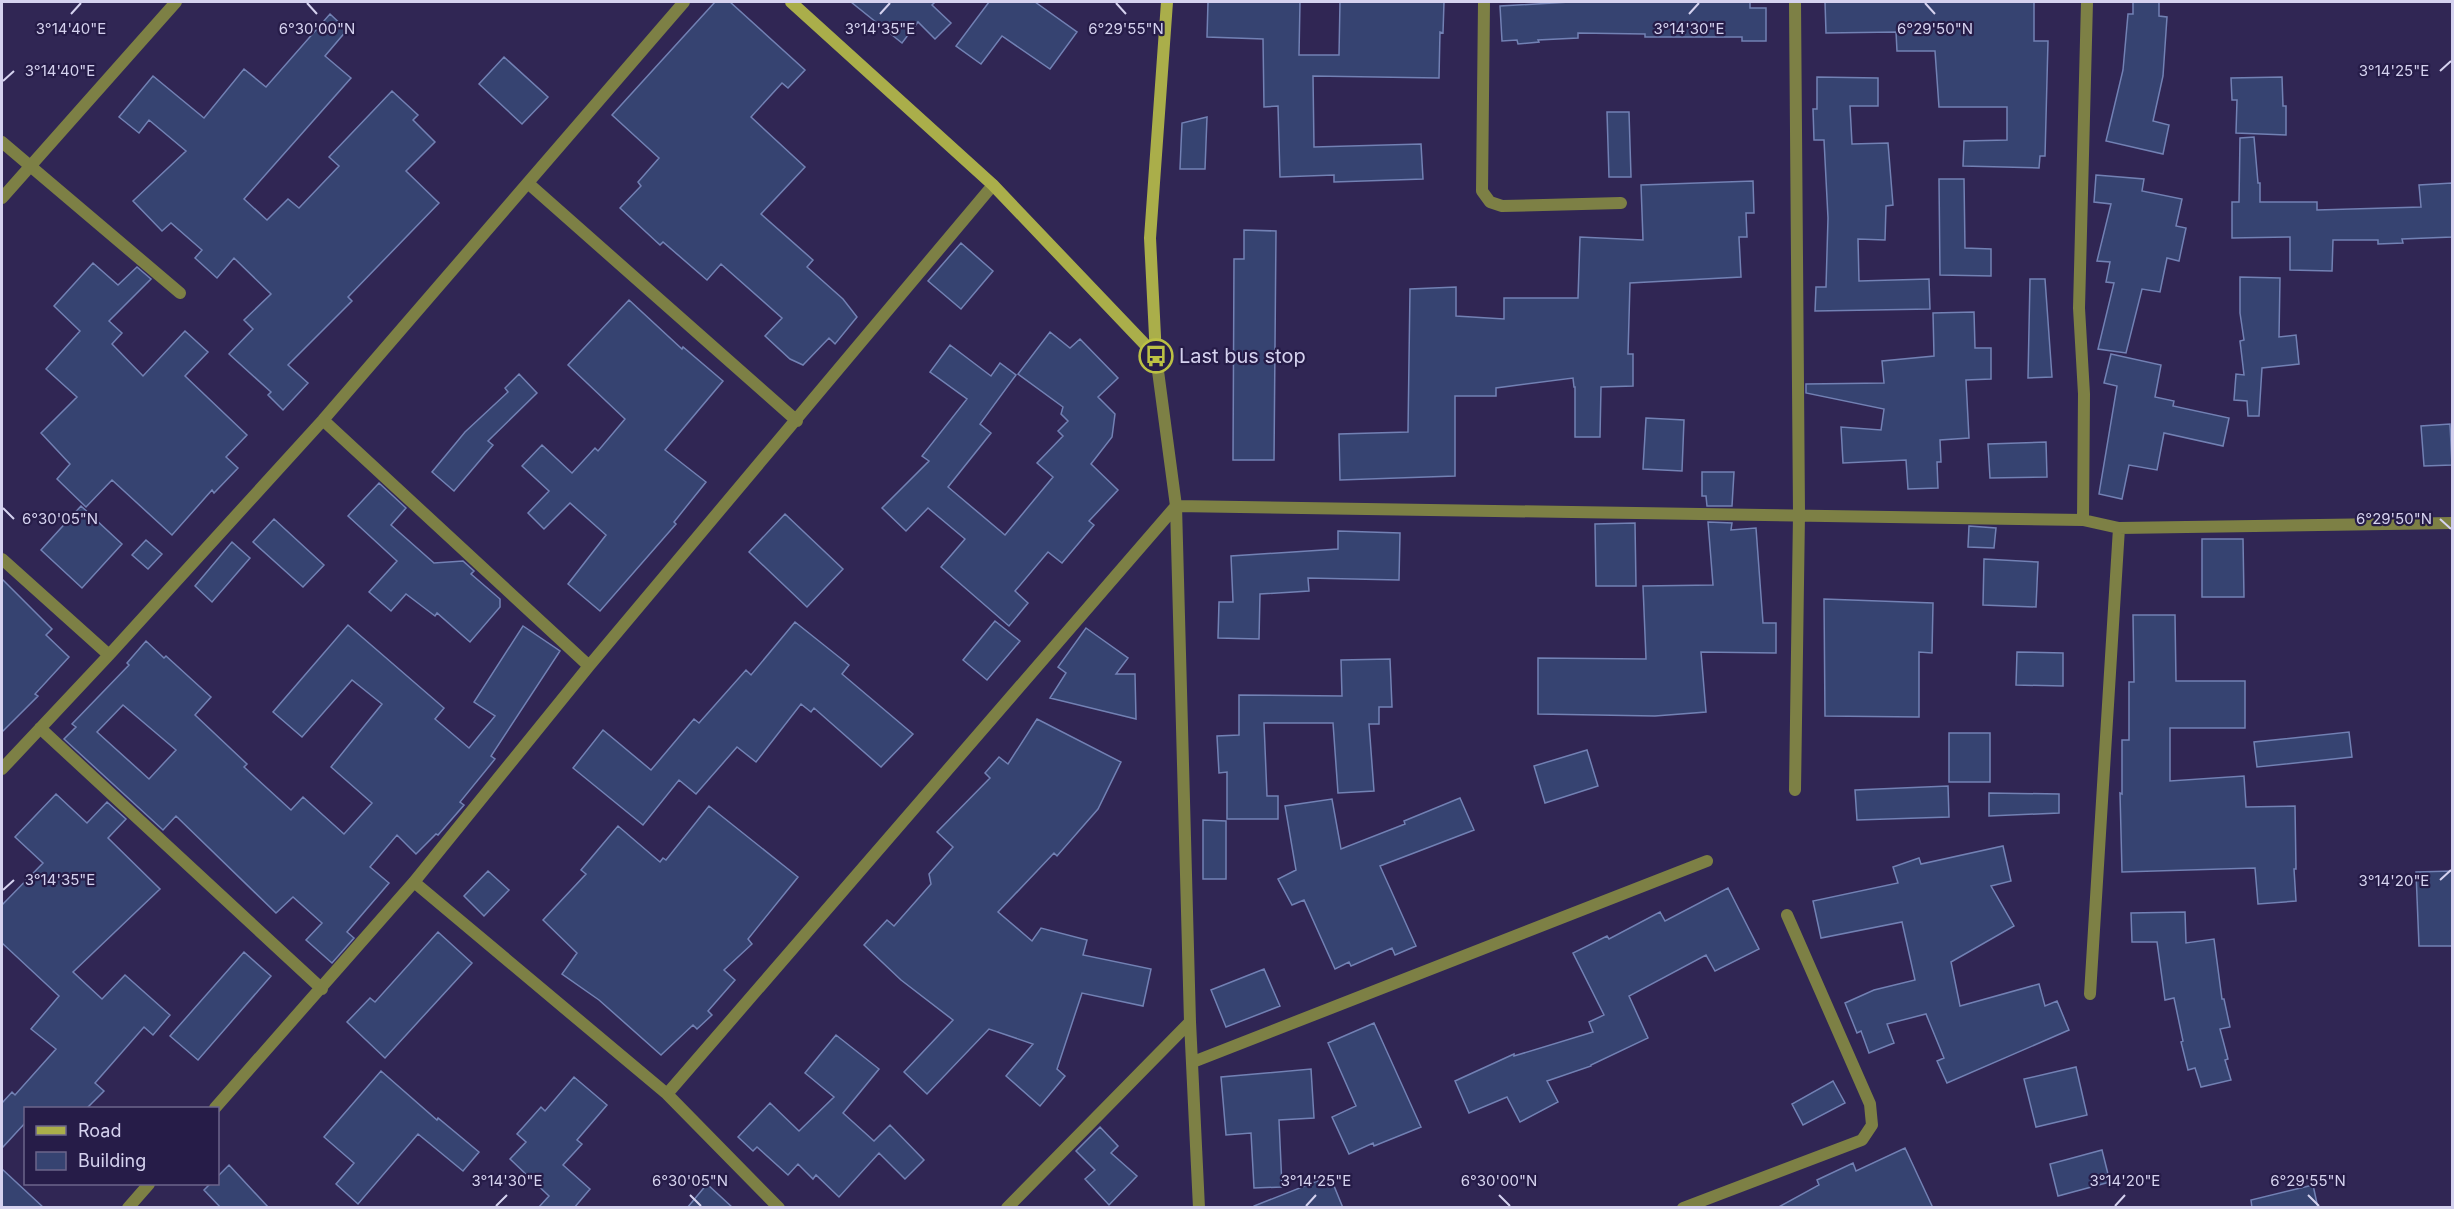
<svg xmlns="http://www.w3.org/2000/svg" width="2454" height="1209" viewBox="0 0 2454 1209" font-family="Inter,sans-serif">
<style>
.building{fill:#364371;stroke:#7281b4;stroke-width:1.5;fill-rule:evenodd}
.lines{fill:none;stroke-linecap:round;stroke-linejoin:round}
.street{stroke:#7d8045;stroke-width:12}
.secondary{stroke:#aaae4a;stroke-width:12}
.ticks{fill:none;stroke:#d5d2ef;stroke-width:2}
.labels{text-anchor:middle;stroke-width:4.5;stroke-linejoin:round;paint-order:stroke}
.poi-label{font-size:20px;fill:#d5d2ef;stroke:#261c48;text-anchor:start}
.ticks-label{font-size:15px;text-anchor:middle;fill:#d5d2ef;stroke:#261c48;stroke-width:4.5;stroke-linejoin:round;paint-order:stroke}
</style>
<rect width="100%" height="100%" fill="#302654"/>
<path class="building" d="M715,2H730L805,70L788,88L782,83L751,117L805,167L761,214L813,260L807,267L843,299L857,317L835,344L829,338L803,365L790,359L765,336L782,318L721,264L707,280L663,242L660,245L620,208L641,186L638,182L659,158L612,115Z
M851,2H935L932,5L951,23L935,39L918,22L902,43Z
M989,2H1035L1077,32L1050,69L1002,36L981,64L956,46Z
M1208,2H1300L1299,55H1339L1340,2H1444L1443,33L1440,32L1439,78L1313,76L1314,147L1421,144L1423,179L1334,182V175L1280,177L1278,106L1264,107L1263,39L1207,37Z
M1570,2H1750V8H1766V41H1742V37H1645V34L1578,33V38L1538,40L1539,42L1518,44L1517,40L1502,41L1500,6Z
M1825,2H2034V41H2048L2045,156H2040L2039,168L1963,166L1964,141L2007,140V107H1939L1935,51H1897L1896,32L1826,33Z
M2133,2H2159V16L2167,17L2163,76L2153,121L2169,125L2163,154L2106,141L2123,70L2128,14H2133Z
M330,14L347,30L325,56L351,78L244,199L267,220L288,199L299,208L339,166L329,157L392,91L418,115L413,120L435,142L406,171L439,203L348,297L352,301L288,365L308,383L283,410L268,395L271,392L229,354L253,329L244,320L271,294L234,258L217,278L195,258L202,250L171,223L162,231L133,201L186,151L149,120L139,133L119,117L153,76L204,118L244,69L266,87Z
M504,57L548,97L522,124L479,84Z
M1817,77L1878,78V106H1850L1852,144L1888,143L1893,205L1886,206L1885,240L1858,239L1859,281L1929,279L1930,309L1815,311L1816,287H1826L1828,218L1824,140H1814L1813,109H1817Z
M2282,77L2283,106H2286V135L2236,133L2237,100H2232L2231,78Z
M1607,112H1629L1631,177H1609Z
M1207,117L1205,169H1180L1182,123Z
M2254,137L2258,183H2260V202H2317V210L2421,207L2419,185L2452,183V237L2402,239L2403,243L2378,244V240H2333L2332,271L2290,270V237L2232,238V202H2239L2240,138Z
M2096,175L2144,179L2142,191L2182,199L2176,226L2186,228L2179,261L2167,258L2160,292L2142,289L2126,353L2098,349L2114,283L2106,282L2110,262L2097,261L2111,204L2094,202Z
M1939,179H1964L1965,248L1991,249V276L1940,275Z
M1753,181L1754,213H1746L1747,237H1739L1741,277L1630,283L1628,354H1633V386L1601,387L1600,437H1575V387H1574L1573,378L1496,388V396H1455V476L1340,480L1339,434L1408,432L1410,289L1456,287V316L1504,319V298H1578L1580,237L1643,240L1641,185Z
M1244,230L1276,231L1274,460H1233L1234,259H1244Z
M961,243L993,271L961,309L928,281Z
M93,263L118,285L137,267L151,279L109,321L122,333L112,344L143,376L185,331L208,352L185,376L247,435L226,457L238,468L214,493L212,490L172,535L112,480L86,507L57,479L70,464L41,433L77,397L46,369L80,331L54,306Z
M2240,277L2280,278L2279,337L2296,335L2299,364L2262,368L2259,416H2248L2247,401L2234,400L2236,374L2244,375L2240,341L2244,340L2240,313Z
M2030,279H2045L2052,377L2028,378Z
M629,300L682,349L683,347L723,381L665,450L706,482L674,522L676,524L600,611L568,584L606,535L570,503L544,529L528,513L549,491L522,466L542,445L572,473L595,448L598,451L625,419L568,365Z
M1974,312L1975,348H1991V379L1966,380L1969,438L1940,440L1941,462H1937L1938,488L1908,489L1906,460L1843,463L1841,427L1881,430L1884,409L1806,393V384L1884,383L1882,361L1934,356L1933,313Z
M1050,332L1070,348L1080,339L1118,378L1098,397L1115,414L1112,437L1091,464L1118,490L1089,521L1094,525L1062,563L1048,552L1015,591L1028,603L1009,626L941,567L965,539L928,508L906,531L882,508L929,461L922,456L967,399L930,372L950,345L991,376L1000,363L1016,375L980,424L991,433L948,487L1005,535L1053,477L1037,463L1063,436L1058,431L1068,421L1061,414L1063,407L1018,374Z
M2111,354L2161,365L2155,397L2174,401L2173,406L2229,418L2223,446L2164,433L2157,470L2129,465L2122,499L2099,494L2117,386L2104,383Z
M519,374L537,393L488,441L493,445L454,491L432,472L465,432L508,392L505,388Z
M1646,418L1684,420L1682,471L1643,469Z
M2450,424L2452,465L2424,466L2421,426Z
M2046,442L2047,477L1990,478L1988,444Z
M1702,472H1734L1732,506H1707L1706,496H1702Z
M379,483L406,508L391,525L434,563L463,561L474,571L471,574L500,599V607L470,642L437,613L435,616L406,594L391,611L369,592L397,561L348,516Z
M81,506L122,544L82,588L41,550Z
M785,514L843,569L807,607L749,552Z
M274,519L324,565L303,587L253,542Z
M1708,522L1732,523L1731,530L1756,528L1763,623H1776V653L1701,652L1706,712L1655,716L1538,714V658L1646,659L1643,586L1713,585Z
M1635,523L1636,586H1596L1595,524Z
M1969,526L1996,528L1994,548L1968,547Z
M1338,531L1400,533L1399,580L1308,578L1309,591L1260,594L1259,639L1218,638L1219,602H1233L1231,556L1338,549Z
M2202,539H2243L2244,597H2202Z
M146,540L162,554L148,569L132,555Z
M232,542L250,558L212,602L195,586Z
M1984,559L2038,562L2036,607L1983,605Z
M2,579L52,629L46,635L69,657L35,694L38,696L2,732Z
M1824,599L1933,603L1932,653L1919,652V717L1825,716Z
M2133,615H2175L2176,681H2245V728H2170V781L2244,776L2246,807L2295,806L2296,869H2294L2296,901L2258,904L2255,868L2122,872L2120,793L2122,794V740H2129V682H2134Z
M995,621L1020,641L987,680L963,660Z
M795,622L849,665L842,674L913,734L881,767L814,708L811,712L801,704L756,762L737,747L696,794L679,780L643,825L573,768L603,730L651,770L694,719L699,723L746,670L751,675Z
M348,625L444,708L435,719L469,748L495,716L474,702L523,626L560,651L491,756L495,759L460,802L464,805L438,835L436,834L416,854L397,835L370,867L389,883L347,932L354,938L332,963L306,940L322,923L293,897L276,913L176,816L163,830L64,739L76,727L72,724L129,665L127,663L146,641L164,658L166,656L211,697L195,715L247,764L244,767L291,810L303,797L344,834L372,803L331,767L382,704L352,680L302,737L273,712ZM123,705L176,750L149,779L97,732Z
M1086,628L1128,658L1116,674H1135L1136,719L1050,698L1066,673L1058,667Z
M2017,652L2063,653V686L2016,685Z
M1390,659L1392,707H1379V724H1369L1374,791L1338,793L1333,723H1264L1267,796H1278V819H1227V772L1219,773L1217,736L1239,735V695L1342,696L1341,660Z
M1037,719L1121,762L1098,809L1057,856L1054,853L998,912L1032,941L1041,928L1087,940L1083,955L1151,969L1143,1006L1082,993L1057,1069L1065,1076L1040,1106L1006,1076L1033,1044L989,1029L927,1094L904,1072L953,1020L901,980L864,945L887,920L894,926L931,884L929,874L953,847L937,832L990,778L985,773L999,757L1008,764Z
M2349,732L2352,757L2257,767L2254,742Z
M1949,733H1990V782H1949Z
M1587,750L1598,786L1545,803L1534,766Z
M1948,786L1949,817L1857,820L1855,790Z
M1989,793L2059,794V813L1989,816Z
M56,794L87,823L107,802L126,819L108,838L160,889L73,972L102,999L125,975L170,1015L153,1035L144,1027L95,1083L104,1091L87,1108H26V1122L2,1148V1103L12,1092L15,1095L56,1049L31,1029L59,996L2,943V905L43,863L15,837Z
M1460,798L1474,830L1380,866L1416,946L1395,955L1392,948L1351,966L1349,962L1335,969L1304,900L1292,905L1278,879L1296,870L1285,806L1332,799L1341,849L1405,824L1404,821Z
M709,806L798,877L748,939L752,944L724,970L735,980L708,1011L712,1015L697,1029L693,1025L661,1055L599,1000L562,974L577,953L543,920L586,874L581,870L618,826L660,862L663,858L666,860Z
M1203,820L1226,821V879H1203Z
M2003,846L2011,881L1991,886L2014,926L1951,962L1960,1006L2039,984L2045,1006L2057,1001L2069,1030L1947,1083L1937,1061L1944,1058L1926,1014L1887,1024L1894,1043L1869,1053L1861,1031L1857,1033L1845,1003L1874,990L1915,980L1902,922L1821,938L1813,901L1898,883L1893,867L1919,858L1921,864Z
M488,871L509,890L484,916L464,896Z
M2452,871V946H2419L2416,872Z
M1728,888L1759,949L1715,971L1706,955L1629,996L1648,1038L1591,1065V1066L1547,1081L1558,1102L1520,1122L1507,1097L1469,1113L1455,1081L1514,1054V1056L1593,1032L1589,1022L1604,1015L1573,953L1607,936L1609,939L1660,912L1665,921Z
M2185,912L2186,943L2214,939L2222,999H2224L2230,1027L2220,1029L2228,1059L2225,1060L2231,1080L2201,1087L2195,1068L2188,1070L2181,1042L2183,1041L2174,998L2165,1000L2157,942H2132L2131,913Z
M438,932L472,963L385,1058L347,1022L370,998L375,1002Z
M244,952L271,976L198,1060L170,1036Z
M1264,969L1280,1006L1226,1027L1211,990Z
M1374,1023L1421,1127L1374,1146L1373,1143L1349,1154L1332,1117L1356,1106L1328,1043Z
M836,1035L879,1069L843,1113L874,1141L890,1125L924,1160L905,1179L879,1153L839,1197L816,1175L813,1179L798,1164L788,1175L757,1147L753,1151L738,1137L770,1103L799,1131L834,1097L805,1073Z
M2076,1067L2087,1115L2036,1127L2024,1079Z
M1311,1069L1314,1118L1279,1120L1282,1187L1254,1188L1251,1133L1226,1135L1221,1077Z
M381,1071L437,1120L438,1118L479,1152L463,1171L418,1134L358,1204L336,1184L354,1163L324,1137Z
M574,1077L607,1105L577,1140L582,1144L563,1165L590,1189L574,1208H538L549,1196L510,1159L526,1142L517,1134L541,1107L545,1111Z
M1833,1081L1845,1103L1803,1125L1792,1104Z
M1100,1127L1118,1146L1111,1153L1137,1176L1109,1205L1085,1179L1095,1170L1076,1151Z
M1905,1148L1933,1208H1777L1819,1185L1817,1180L1853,1163L1856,1171Z
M2102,1150L2110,1182L2058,1196L2050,1164Z
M229,1165L269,1208H221L204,1190L210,1184H218V1176Z
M2,1169L44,1208H2Z
M1330,1176L1343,1208H1254V1206Z
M707,1184L733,1208H687Z
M2313,1185L2318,1208H2252L2251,1200Z"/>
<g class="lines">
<path class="street" d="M1484,2L1482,191L1490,202L1502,206L1621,203
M1795,2L1799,514L1795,790
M2,142L180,293
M529,184L797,421
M2,198L176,2
M1156,356L1176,506L1190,1022L1199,1208
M323,420L589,666
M2083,520L2084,394L2079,308L2087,2
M2,559L109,655
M40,728L322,989
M2,769L109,655L323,420L684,2
M414,882L667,1094L779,1208
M2090,994L2119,528
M1193,1062L1707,861
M667,1094L1176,506L2083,520L2119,528L2452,523
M215,1108L414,882L589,666L993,185
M128,1208L149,1184
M1007,1208L1190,1022
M1683,1208L1862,1140L1872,1125L1870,1104L1787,915"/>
<path class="secondary" d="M791,2L993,185L1156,356
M1156,356L1150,238L1167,2"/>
</g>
<path class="ticks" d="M307,3L317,14M1116,3L1126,14M1925,3L1935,14M71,14L81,3M880,14L890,3M1689,14L1699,3M2440,71L2451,61M3,81L14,71M3,508L14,519M2440,519L2451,529M2440,880L2451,870M3,890L14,880M690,1195L701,1206M1499,1195L1510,1206M2308,1195L2319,1206M496,1206L507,1195M1306,1206L1316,1195M2115,1206L2125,1195"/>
<defs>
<symbol id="bus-ring" viewBox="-11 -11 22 22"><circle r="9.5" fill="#261c48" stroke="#bcc044" stroke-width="1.5"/><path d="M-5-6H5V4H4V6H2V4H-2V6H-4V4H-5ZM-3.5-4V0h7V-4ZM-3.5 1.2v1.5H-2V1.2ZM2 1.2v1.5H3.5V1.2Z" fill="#bcc044"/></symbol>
</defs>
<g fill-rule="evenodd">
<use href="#bus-ring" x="1137" y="337" width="38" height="38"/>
</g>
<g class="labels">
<g class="poi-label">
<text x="1179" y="363">Last bus stop</text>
</g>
</g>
<g class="ticks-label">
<text x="71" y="34">3°14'40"E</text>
<text x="317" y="34">6°30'00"N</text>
<text x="880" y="34">3°14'35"E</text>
<text x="1126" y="34">6°29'55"N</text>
<text x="1689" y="34">3°14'30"E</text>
<text x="1935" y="34">6°29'50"N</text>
<text x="60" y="76">3°14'40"E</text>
<text x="2394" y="76">3°14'25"E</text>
<text x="2394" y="524">6°29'50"N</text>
<text x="60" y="524">6°30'05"N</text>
<text x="60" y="885">3°14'35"E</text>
<text x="2394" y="886">3°14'20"E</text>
<text x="507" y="1186">3°14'30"E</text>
<text x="1316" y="1186">3°14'25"E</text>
<text x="2125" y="1186">3°14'20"E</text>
<text x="690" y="1186">6°30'05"N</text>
<text x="1499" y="1186">6°30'00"N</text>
<text x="2308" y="1186">6°29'55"N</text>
</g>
<rect width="2454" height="1209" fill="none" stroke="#d5d2ef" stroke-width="6"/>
<rect x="24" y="1107" width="195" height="78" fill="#261c48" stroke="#6c658b" stroke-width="1.5"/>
<rect x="36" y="1126" width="30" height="9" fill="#aaae4a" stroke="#6c658b" stroke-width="1.5"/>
<text x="78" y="1137" font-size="18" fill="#d5d2ef">Road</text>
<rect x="36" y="1152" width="30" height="18" fill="#364371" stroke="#6c658b" stroke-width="1.5"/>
<text x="78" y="1167" font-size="18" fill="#d5d2ef">Building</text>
</svg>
